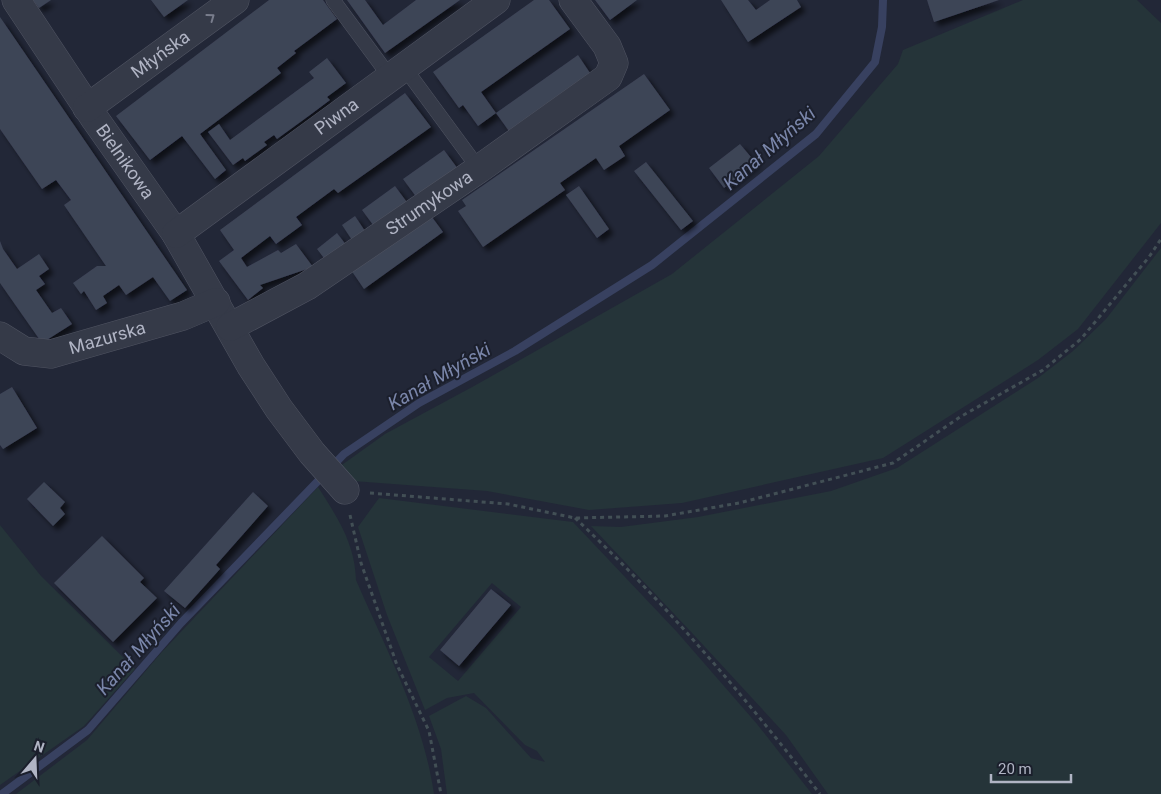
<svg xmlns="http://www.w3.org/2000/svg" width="1161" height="794" viewBox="0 0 1161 794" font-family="Roboto,sans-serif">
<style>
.green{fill:#253439;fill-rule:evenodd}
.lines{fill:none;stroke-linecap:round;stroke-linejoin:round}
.stream{stroke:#384160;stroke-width:8}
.building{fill:#3e4457;filter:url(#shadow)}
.lane-casing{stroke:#505462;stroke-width:15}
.street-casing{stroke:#505462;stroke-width:29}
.path{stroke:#424f55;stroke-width:3;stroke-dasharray:4 4;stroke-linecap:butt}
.lane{stroke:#353a48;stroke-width:14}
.street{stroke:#353a48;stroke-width:28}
.oneway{stroke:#797d8c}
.labels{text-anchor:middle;stroke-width:4;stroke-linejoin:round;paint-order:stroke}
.street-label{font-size:18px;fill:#b0b4c4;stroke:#1b1f2c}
.water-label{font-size:19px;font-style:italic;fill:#7a86aa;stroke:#1b1f2c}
</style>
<defs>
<filter id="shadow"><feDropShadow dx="4.5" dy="4.5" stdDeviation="2.5" flood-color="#0009"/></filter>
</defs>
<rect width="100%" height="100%" fill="#222737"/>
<path class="green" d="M1023,0H1137L1161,23V223L1078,329L1038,360L883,458L682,503L589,510L487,491L353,481L339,467L385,434L474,386L672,274L819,156L898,64L903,50Z
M1161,248V794H828L786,735L693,634L591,526L621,527L698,517L831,491L897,468L1038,378L1073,351L1106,319Z
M318,487C337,517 355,543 356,580C386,649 423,718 434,794H16L87,740L161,653Z
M379,498L573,522L677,632L757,724L812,794H447L441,749L429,716L466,696L486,708L531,758L545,762L537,751L525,745L474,693L447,698L425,710L387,615L358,527ZM492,583L521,607L458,681L429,657Z
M0,525L41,576L135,669L84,726L0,785Z"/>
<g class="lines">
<path class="stream" d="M2,794L88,730L181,623L344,454L419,403L515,351L652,265L816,134L875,62L882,27L883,0"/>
</g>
<path class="building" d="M33,0H51L39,8Z
M151,0H188L164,17Z
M269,0H323L337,19L294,51L296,53L277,68L281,73L200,134L226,170L215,179L182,136L150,160L116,116Z
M347,0H365L383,25L416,0H460L385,53Z
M534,0H549L570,29L481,92L496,113L478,126L463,105L459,108L433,72Z
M595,0H637L610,20Z
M721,0H748L756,10L770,0H797L801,7L748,42Z
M927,0H999L934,22Z
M0,17L187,290L170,301L153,277L126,295L119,285L103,296L107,303L96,310L84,291L81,294L73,283L97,266H106L64,205L71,200L56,180L42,189L0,129Z
M578,55L592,76L511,134L496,113Z
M327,58L346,83L327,97L330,100L310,115L277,139L274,135L264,142L267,145L245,161L243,158L233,165L208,132L219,124L230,140L314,78L309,72Z
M644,74L670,110L619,146L625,156L604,170L596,158L560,183L565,190L483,247L458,211L466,206L462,200Z
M405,93L431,127L338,193L334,189L296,217L302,225L276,244L270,236L241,258L247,267L278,250L281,253L296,244L313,267L260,285L263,288L248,300L219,261L234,250L220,230Z
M740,144L756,163L724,188L709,168Z
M444,150L458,169L417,198L403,179Z
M646,162L693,221L681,230L634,171Z
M395,186L409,205L376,229L362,210Z
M579,186L609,229L597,238L566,195Z
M429,213L443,232L364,289L351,270Z
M355,216L367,234L354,243L342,225Z
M337,233L350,250L330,266L317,249Z
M0,241L3,249L17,269L39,254L49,269L39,276L45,284L36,290L52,313L61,308L72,324L42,343L0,283Z
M12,387L37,428L3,449L0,445V394Z
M44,482L65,502L60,508L65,514L53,526L27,499Z
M253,492L268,506L216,565L220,569L185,608L164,591Z
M102,536L144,578L140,582L157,598L113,642L54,583Z
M491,589L511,605L459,666L440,650Z"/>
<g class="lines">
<defs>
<path id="lane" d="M333,0L390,77
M404,67L479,169"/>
<g id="street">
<path id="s1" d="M16,0L95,119L176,234L251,366L279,409L312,453L345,490"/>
<path id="s2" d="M87,108L235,0"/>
<path id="s3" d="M176,234L496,0"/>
<path id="s4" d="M230,327L307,286L479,169L608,77L614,63L607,46L573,0"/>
<path id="s5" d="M0,336L24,351L51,354L183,316L216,302"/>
</g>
</defs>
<use href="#lane" class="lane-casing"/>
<use href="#street" class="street-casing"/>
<path class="path" d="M370,493L508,504L575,518L665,516L739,503L893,463L960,417L1043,370L1081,339L1149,257L1161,239
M350,515L361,563L397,665L429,731L441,794
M575,518C664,601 746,698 820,794"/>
<use href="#lane" class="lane"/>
<use href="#street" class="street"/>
</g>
<defs><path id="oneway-chevron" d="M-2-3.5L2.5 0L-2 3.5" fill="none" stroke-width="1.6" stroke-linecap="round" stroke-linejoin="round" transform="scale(1.25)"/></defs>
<use class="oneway" href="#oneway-chevron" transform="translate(211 17) rotate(-36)"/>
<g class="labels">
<g class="street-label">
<text dy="6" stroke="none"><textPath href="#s2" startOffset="91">Młyńska</textPath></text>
<text dy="6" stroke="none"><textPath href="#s3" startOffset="199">Piwna</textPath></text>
<text dy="6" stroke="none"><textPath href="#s1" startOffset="195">Bielnikowa</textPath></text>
<text dy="6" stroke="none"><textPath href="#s4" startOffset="235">Strumykowa</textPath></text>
<text dy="6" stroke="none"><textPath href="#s5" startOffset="114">Mazurska</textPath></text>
</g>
<g class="water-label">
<text transform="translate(769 148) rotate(-41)" y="7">Kanał Młyński</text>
<text transform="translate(439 376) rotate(-30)" y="7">Kanał Młyński</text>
<text transform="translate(138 649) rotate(-48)" y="7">Kanał Młyński</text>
</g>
</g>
<g transform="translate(35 759) rotate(19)" stroke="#1b1f2c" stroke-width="4" paint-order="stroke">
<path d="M0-4L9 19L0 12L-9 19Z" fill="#b0b4c4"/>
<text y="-8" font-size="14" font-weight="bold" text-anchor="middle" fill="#b0b4c4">N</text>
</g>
<path d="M991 774v8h80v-8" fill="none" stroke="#b0b4c4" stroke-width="2.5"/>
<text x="998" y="774" font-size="15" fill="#b0b4c4" stroke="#1b1f2c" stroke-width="4" paint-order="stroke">20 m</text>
</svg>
